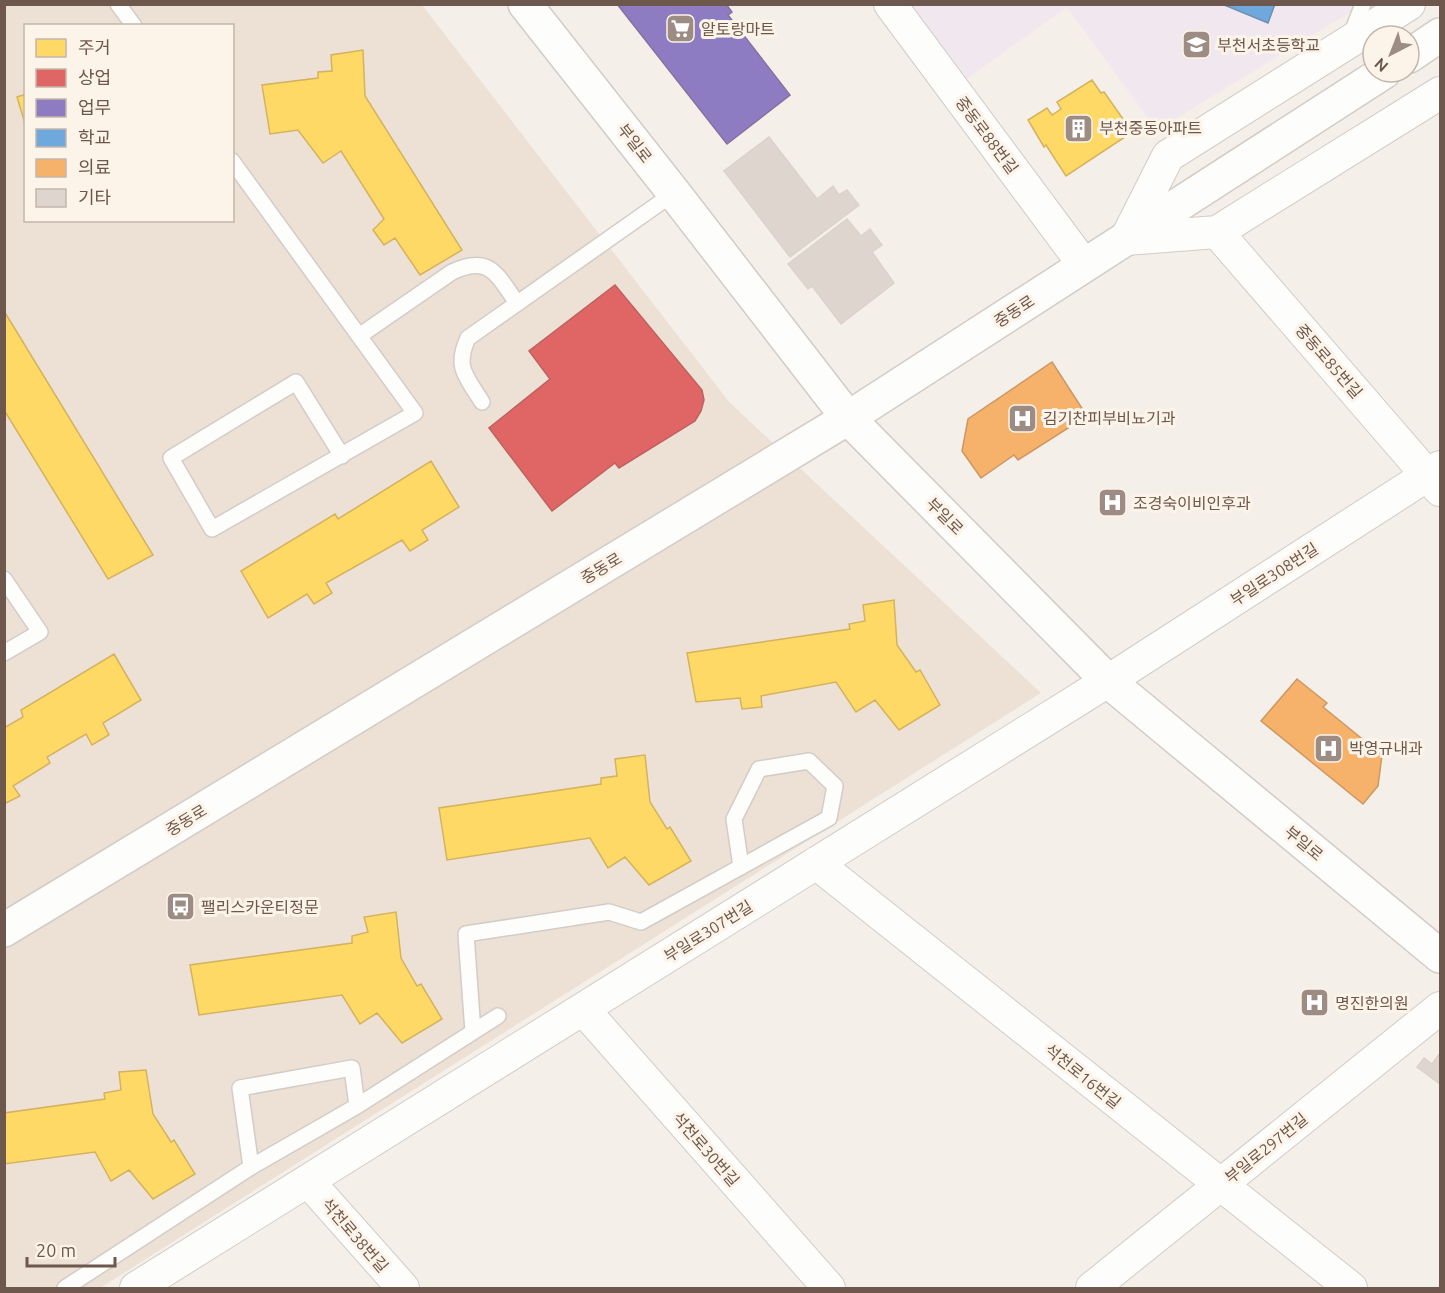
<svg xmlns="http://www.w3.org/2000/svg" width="1445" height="1293" viewBox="0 0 1445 1293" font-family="Ubuntu,'Noto Sans KR',sans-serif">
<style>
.residential{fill:#ede1d6;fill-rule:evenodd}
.education{fill:#f0e7ef}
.homes{fill:#ffd966;stroke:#d4b25e;stroke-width:1.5}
.shops{fill:#e06666;stroke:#be625e;stroke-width:1.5}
.offices{fill:#8e7cc3;stroke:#84719f;stroke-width:1.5}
.schools{fill:#6fa8dc;stroke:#6f90b1;stroke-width:1.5}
.health{fill:#f6b26b;stroke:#cd9762;stroke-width:1.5}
.building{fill:#ddd5ce;stroke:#dcd2cb;stroke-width:1.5}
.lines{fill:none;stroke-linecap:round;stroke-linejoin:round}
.service-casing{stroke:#d3ccc6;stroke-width:18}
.minor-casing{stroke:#d3ccc6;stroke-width:34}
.tertiary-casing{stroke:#d3ccc6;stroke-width:36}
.service{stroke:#fdfdfc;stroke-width:15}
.minor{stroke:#fdfdfc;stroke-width:32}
.tertiary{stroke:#fdfdfc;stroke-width:33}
.labels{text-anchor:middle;stroke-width:6;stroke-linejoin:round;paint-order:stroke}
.poi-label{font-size:16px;fill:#6e574c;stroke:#fdf4e9;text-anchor:start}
.street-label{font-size:16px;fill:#6e574c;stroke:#fdf4e9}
</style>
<rect width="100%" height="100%" fill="#f4efe8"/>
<path class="residential" d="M5,5H422L730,403L1041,693L100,1288H5ZM26,26H232V220H26Z"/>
<path class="education" d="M907,5H1354L1352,11L1157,130L1067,7L965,80Z"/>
<path class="homes" d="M363,50L365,96L462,250L420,275L395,238L384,245L373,230L384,219L341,151L323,163L298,130L270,134L262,85L318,78V72L332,71L331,55Z
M1092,80L1101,93L1104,92L1123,119L1119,121L1128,135L1066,176L1046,145L1044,147L1028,120L1047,108L1052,115L1061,109L1057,102Z
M26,94V127L17,97Z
M4,311L153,555L108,579L4,410Z
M431,461L459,507L422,530L428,540L410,551L402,540L326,583L332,593L314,604L307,594L268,618L241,571L335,514L338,519Z
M894,600L897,645L916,672L920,670L940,705L899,730L875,700L856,712L836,682L761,696L762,707L742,709L740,698L696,702L687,653L850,629L849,624L865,621L863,605Z
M114,654L141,700L103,723L109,735L92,745L86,734L47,757L50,763L13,786L20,796L4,804V728L23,717L21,710Z
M645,755L650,802L667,829L670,827L691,861L649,885L625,857L608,868L590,838L447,860L439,808L601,784V778L617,776L615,759Z
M396,912L401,958L417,986L421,984L442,1019L402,1043L377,1013L360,1024L342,995L199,1015L190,965L352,943V936L368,932L364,917Z
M146,1070L153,1114L171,1142L174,1140L195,1174L153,1199L129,1170L111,1181L95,1152L4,1164V1113L105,1099L104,1093L121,1090L119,1072Z"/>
<path class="shops" d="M615,285L702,390L704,400L701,411L695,421L619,468L615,463L552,511L489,428L550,379L529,351Z"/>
<path class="offices" d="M617,4H726L732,12L728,15L790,95L727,144Z"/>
<path class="schools" d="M1222,4H1275L1268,23Z"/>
<path class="health" d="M1052,362L1087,416L1018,460L1014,455L981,478L962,451L968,419Z
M1297,679L1327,703L1323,707L1382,755L1378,786L1363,804L1261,721Z"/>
<path class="building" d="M769,137L817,199L833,186L839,195L847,190L859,205L790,257L724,171Z
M847,219L861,236L870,229L882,245L872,252L894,283L841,324L812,286L808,289L788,264Z
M1440,1053V1084L1417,1067L1424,1058L1432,1064Z"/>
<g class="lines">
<defs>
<path id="service" d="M118,4L134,26
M1351,35L1363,4
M232,161L415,413L212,529L171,458L296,382L342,456
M359,336L452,272C490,254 497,275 517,303
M482,402C467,377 454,368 468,338L674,193
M4,579L40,632L4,653
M473,1032L466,934L609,912L641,922L829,818L835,786L809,761L759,769L734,819L741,867
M357,1106L498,1016
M65,1288L251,1167L357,1106L352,1068L240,1088L251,1167"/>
<path id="minor" d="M890,4L1084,265
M1217,232L1440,490
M1126,239L1168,156L1409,4
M1126,239L1217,232L1440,93
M816,863L1351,1288
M583,1009L829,1288
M308,1181L403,1288
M136,1288L1108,681L1440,467
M1092,1288L1440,1008"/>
<path id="tertiary" d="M525,4L674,193L848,418L1108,681L1440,956
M1409,56L1440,35
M4,930L848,418L1384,72"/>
</defs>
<use href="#service" class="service-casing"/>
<use href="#minor" class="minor-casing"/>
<use href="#tertiary" class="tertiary-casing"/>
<use href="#service" class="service"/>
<use href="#minor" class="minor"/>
<use href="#tertiary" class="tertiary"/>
</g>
<defs>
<symbol id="supermarket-square" viewBox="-11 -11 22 22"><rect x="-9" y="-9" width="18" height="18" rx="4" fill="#9d8c83" stroke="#fdf4e9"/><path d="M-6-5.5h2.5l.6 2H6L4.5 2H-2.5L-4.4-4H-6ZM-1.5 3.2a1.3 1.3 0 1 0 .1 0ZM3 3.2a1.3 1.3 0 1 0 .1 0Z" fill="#fff"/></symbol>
<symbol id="school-square" viewBox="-11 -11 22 22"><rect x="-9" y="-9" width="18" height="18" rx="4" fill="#9d8c83" stroke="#fdf4e9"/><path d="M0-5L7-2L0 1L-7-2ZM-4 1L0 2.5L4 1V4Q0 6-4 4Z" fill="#fff"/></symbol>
<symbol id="building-square" viewBox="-11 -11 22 22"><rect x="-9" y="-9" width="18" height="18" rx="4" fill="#9d8c83" stroke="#fdf4e9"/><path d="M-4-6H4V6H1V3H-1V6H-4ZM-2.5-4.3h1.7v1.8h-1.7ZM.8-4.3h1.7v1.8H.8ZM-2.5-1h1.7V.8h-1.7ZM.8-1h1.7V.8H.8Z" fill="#fff"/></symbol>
<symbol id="hospital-square" viewBox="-11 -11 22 22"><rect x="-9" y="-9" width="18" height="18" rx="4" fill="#9d8c83" stroke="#fdf4e9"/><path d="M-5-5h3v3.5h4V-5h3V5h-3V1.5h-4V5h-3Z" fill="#fff"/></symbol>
<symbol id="bus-square" viewBox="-11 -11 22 22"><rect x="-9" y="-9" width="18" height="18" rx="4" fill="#9d8c83" stroke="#fdf4e9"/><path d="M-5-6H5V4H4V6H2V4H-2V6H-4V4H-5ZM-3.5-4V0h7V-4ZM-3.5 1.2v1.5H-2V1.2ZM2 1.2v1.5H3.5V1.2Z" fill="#fff"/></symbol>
</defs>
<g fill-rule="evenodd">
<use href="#supermarket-square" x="664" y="12" width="33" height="33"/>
<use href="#school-square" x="1180" y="28" width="33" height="33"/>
<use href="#building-square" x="1062" y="112" width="33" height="33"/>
<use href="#hospital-square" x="1006" y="402" width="33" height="33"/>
<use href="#hospital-square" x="1096" y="486" width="33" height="33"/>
<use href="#hospital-square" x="1312" y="732" width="33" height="33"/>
<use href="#bus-square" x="164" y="890" width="33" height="33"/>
<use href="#hospital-square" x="1298" y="986" width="33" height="33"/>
</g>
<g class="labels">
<g class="poi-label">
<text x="701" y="35">알토랑마트</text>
<text x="1217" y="51">부천서초등학교</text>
<text x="1099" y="134">부천중동아파트</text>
<text x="1043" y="424">김기찬피부비뇨기과</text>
<text x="1133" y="509">조경숙이비인후과</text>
<text x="1349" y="754">박영규내과</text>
<text x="201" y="913">팰리스카운티정문</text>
<text x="1335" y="1009">명진한의원</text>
</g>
<g class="street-label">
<text transform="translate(987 135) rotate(53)" y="6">중동로88번길</text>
<text transform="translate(635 143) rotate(52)" y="6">부일로</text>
<text transform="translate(1014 311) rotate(-33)" y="6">중동로</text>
<text transform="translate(1329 361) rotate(49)" y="6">중동로85번길</text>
<text transform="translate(945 516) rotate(45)" y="6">부일로</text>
<text transform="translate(601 568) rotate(-31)" y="6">중동로</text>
<text transform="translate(1274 574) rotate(-33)" y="6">부일로308번길</text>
<text transform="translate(186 820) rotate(-31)" y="6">중동로</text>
<text transform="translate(1304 843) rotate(40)" y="6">부일로</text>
<text transform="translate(708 931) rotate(-32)" y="6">부일로307번길</text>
<text transform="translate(1083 1076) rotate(39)" y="6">석천로16번길</text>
<text transform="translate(1266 1148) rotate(-39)" y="6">부일로297번길</text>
<text transform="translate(706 1149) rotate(49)" y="6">석천로30번길</text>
<text transform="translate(355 1235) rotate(49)" y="6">석천로38번길</text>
</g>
</g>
<rect width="1445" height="1293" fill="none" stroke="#6e574c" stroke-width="12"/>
<rect x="24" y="24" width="210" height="198" fill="#fdf4e9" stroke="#c4b5aa" stroke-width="1.5"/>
<rect x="36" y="39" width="30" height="18" fill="#ffd966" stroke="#c4b5aa" stroke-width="1.5"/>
<text x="78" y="54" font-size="18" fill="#6e574c">주거</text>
<rect x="36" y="69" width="30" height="18" fill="#e06666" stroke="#c4b5aa" stroke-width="1.5"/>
<text x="78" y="84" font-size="18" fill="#6e574c">상업</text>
<rect x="36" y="99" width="30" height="18" fill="#8e7cc3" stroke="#c4b5aa" stroke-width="1.5"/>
<text x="78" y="114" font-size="18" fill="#6e574c">업무</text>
<rect x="36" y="129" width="30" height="18" fill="#6fa8dc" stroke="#c4b5aa" stroke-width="1.5"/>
<text x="78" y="144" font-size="18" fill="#6e574c">학교</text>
<rect x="36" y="159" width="30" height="18" fill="#f6b26b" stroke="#c4b5aa" stroke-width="1.5"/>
<text x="78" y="174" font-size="18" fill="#6e574c">의료</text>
<rect x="36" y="189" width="30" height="18" fill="#ddd5ce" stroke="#c4b5aa" stroke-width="1.5"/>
<text x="78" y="204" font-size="18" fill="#6e574c">기타</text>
<g transform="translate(1391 54) rotate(222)"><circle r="28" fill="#fdf4e9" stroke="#c4b5aa" stroke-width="1.5"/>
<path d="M0-4.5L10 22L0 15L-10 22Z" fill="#9d8c83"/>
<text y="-9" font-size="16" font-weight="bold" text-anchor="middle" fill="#6e574c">N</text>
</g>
<path d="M27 1257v9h88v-9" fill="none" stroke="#6e574c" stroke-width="3"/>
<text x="36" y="1257" font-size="18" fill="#6e574c" stroke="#fdf4e9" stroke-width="4.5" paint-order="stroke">20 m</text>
</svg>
